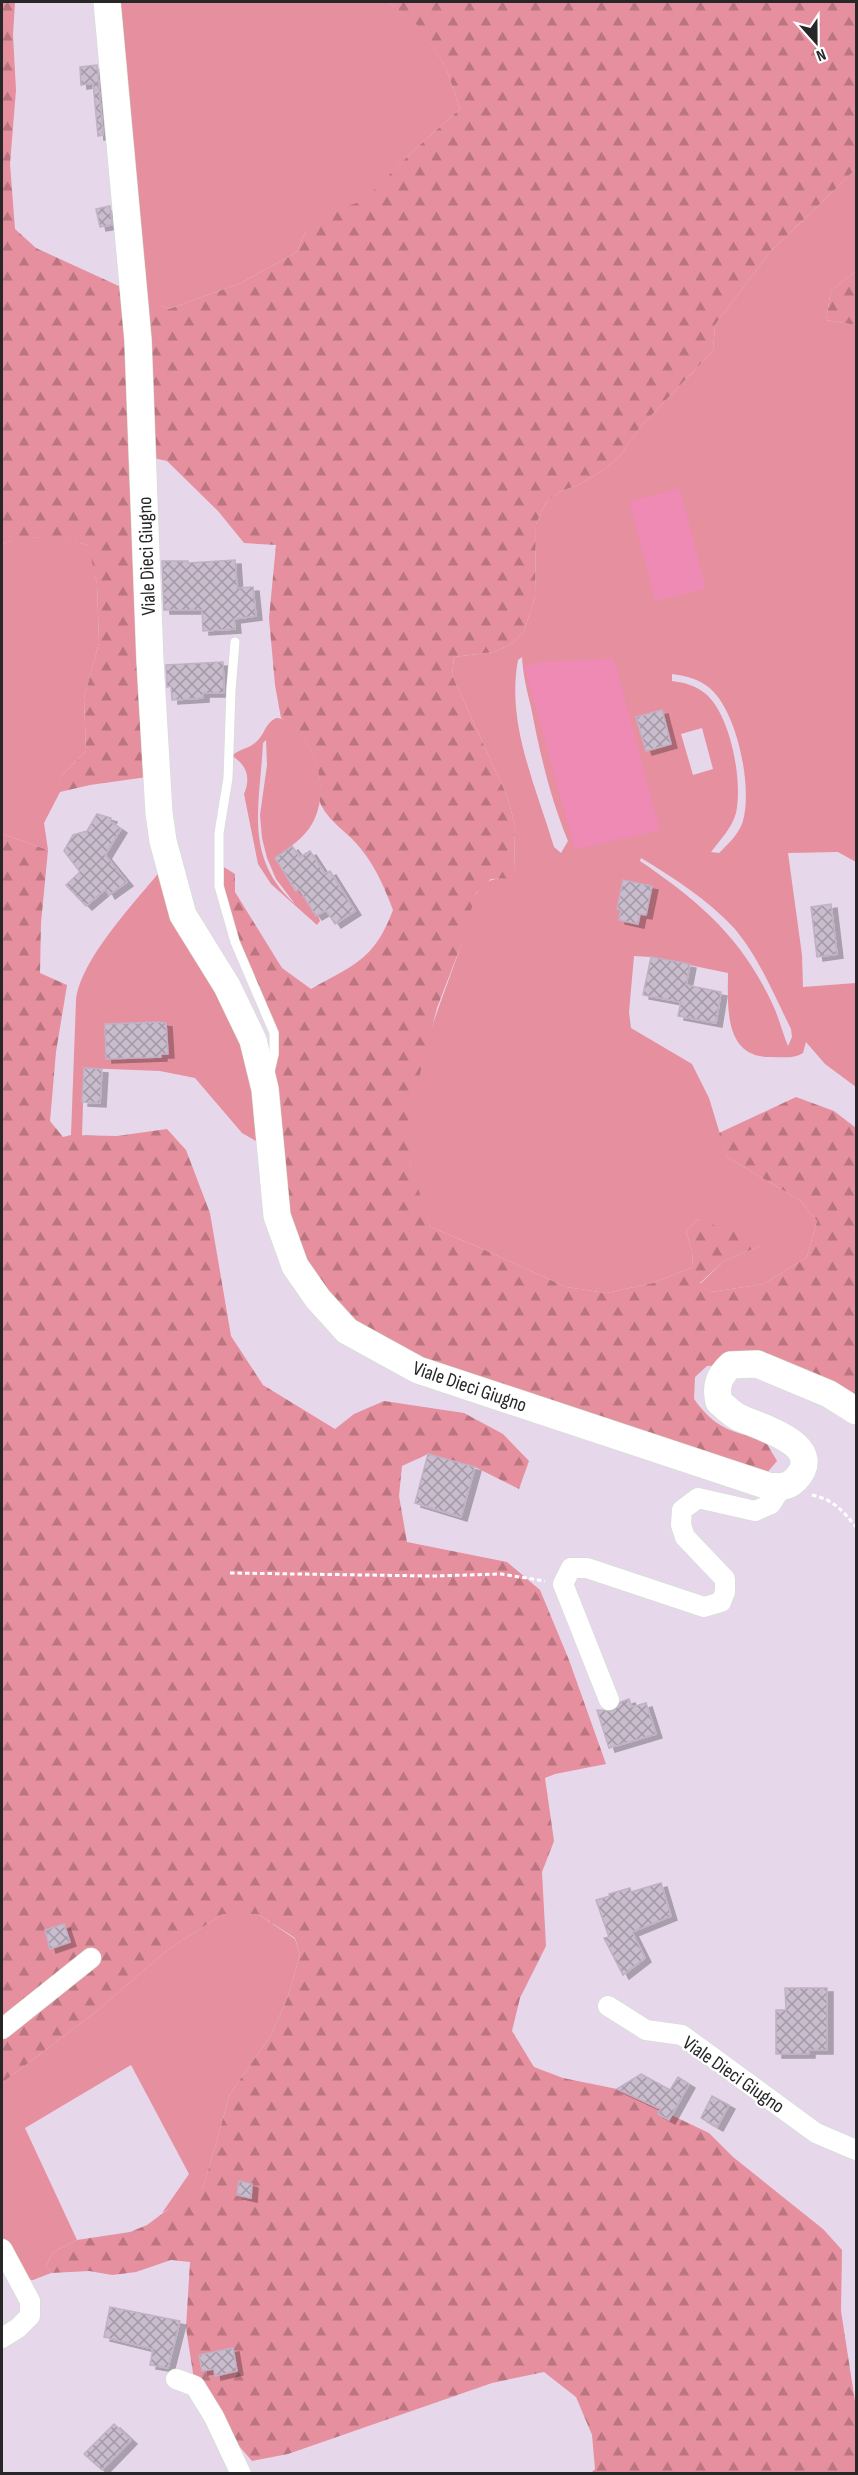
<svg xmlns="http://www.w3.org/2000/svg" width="858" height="2475" viewBox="0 0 858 2475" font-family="'Sofia Sans Condensed',sans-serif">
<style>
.green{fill:#e68f9e;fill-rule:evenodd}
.forest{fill:url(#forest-firs)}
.pitch{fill:#ee8ab3}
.building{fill:url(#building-cross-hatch);stroke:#c2b1c6;stroke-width:1.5;filter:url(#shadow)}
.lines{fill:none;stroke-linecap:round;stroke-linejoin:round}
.service-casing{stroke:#cde1cc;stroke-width:10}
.minor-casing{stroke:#cde1cc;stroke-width:21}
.secondary-casing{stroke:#cde1cc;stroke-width:28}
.path{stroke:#fff;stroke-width:3;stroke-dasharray:4.5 3;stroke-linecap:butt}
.service{stroke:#fff;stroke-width:9}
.minor{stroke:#fff;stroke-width:20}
.secondary{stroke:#fff;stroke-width:27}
.labels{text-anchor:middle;stroke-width:4.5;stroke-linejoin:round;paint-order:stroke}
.street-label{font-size:20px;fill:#272727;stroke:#fff}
</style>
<defs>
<pattern id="forest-firs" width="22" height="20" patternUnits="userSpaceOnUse" patternTransform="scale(1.5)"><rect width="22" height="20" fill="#e68f9e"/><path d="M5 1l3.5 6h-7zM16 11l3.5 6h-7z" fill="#ba7581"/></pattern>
<pattern id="building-cross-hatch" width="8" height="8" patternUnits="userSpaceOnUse" patternTransform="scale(1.5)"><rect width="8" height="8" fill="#c9bccc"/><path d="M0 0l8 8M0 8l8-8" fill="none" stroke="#a399a6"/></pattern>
<filter id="shadow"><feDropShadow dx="6" dy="4" stdDeviation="0" flood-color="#0004"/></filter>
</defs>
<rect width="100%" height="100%" fill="#e6d7eb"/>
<path class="green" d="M114,2H388L421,27L446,68L460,109L412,152L363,202L347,207L305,232L297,252L241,283L169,309L145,299Z
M856,169V271L831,290L826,320L856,325V862L838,852L788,853L802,955L803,987L856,983V1087L825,1064L806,1042L803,1053C793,1059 783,1057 771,1057C723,1058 728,1005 728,973L651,957L634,956L629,1012L631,1028L692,1064L709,1098L727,1157L801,1201L817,1221L807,1257L764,1284L711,1292L700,1284L724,1261L760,1246L698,1219L686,1231L692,1251L693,1267L653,1283L606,1293L566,1287L474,1245L430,1227C423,1206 412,1182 410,1161C403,1087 437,1016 460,948C464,933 469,902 478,891C490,876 497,880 514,877L515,826L508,798L452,675L454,657L494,652L513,643L524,631L535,597L536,524L545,504L559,492L578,485L602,471L620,456L641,426L713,351L715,325L770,252ZM522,657C523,675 527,691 531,707C540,754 550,797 568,841L561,853L554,847C536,786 506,724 518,660ZM672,674C685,676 696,678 707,686C737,707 754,790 742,824C737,836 728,844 719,853L711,852C720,840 732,828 736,813C743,782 731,716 706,694C695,685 685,683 672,681ZM662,711L671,744L646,751L636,717ZM702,728L713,769L693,775L681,734ZM641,858C674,878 708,900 734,928C759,957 774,995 791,1029L792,1037L788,1046C782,1032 779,1017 772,1003C741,937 699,901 640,861Z
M21,537L55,538L89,545L97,584L99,643L84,698L86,751L60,777V792L44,823L48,850L2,834V544Z
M276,718C286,718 292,725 299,732C319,756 329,794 312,824C304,838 289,848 275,858L295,891L299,889L316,916L318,915L320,921L317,925L271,884L258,864L244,794C251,778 247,765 232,756C238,749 250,749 257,741C265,734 265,723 276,718ZM266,740L267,765L260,815L262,838L267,858L276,879L295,904C243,857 260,805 263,743Z
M162,869L246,1034L261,1144L242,1133L195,1078L160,1071L84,1068L82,1137L71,1135L76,1001C79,961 136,901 162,869ZM159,1022L166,1023L168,1054H161L105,1024Z
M223,1914H258L295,1939L300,1955L287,1999L271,2035L230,2094L203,2188L162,2213L189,2174L131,2065L25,2128L77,2240L53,2252L46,2266L51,2273L33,2280L18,2279L2,2249V2083L98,2010L166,1951Z"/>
<path class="forest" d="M2,2H15L13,35L16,90L10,164L15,229L36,248L169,309L241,283L297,252L305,232L319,215L363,201L412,152L460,109L446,68L421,28L388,2H856V169L770,252L715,325L713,351L641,426L620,456L602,471L578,485L559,492L545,504L536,524L535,597L524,631L513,643L494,652L454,657L452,675L508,798L515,826L514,878L491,879L476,893L460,948L437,1008L412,1105L410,1162L430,1227L474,1245L566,1287L606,1293L653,1283L693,1267L692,1251L686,1231L698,1219L722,1228L755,1235L760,1246L724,1261L700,1283L711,1292L764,1284L807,1257L817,1221L801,1201L727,1157L719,1133L796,1097L834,1111L856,1128V1411L757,1364L707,1366L695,1377L694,1399C715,1428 730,1432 764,1439L777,1461L766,1474L418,1370L318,1299L270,1156L274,1033L235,942L219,864L235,874V892L282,968L311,989C355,964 374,960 393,910C385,889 376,867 361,849C349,833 331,824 321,805C318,798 321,790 320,782C317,756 304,731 281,718L275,685L269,618L276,545L244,543L218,511L167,461L135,454L147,777L90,785L60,792V777L86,751L84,698L99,643L97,584L88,545C57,539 32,533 2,544Z
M856,271V325L826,320L831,290Z
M2,834L48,850L41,923L40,973L67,985L56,1052L50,1121L63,1137L71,1135L117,1136L167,1129L186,1150L210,1213L231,1336L263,1385L335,1429L354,1414L384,1401L464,1413L503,1434L529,1461L519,1489L475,1467L428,1454L402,1466L399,1496L407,1542L507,1562L540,1590L569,1660L606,1764L555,1774L545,1778L554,1841L542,1872L546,1946L520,1998L512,2031L534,2067L563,2078L617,2089L709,2133L733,2157L823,2229L842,2250L841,2311L856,2408V2473H591L595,2469L592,2435L576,2397L544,2372L492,2383L288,2454L252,2461L214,2417L195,2386L186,2328L190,2262L171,2260L136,2272L112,2275L89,2271L51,2273L46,2266L53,2252L77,2240L130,2232L147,2225L182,2199L203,2188L230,2094L271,2035L287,1999L300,1955L295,1938L258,1914H223L166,1951L98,2010L2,2083Z"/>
<path class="pitch" d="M680,488L706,589L655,601L629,501Z
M614,658L660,830L575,850L524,666L543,662Z"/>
<path class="building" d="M97,65L103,135L98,136L93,83L81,85L80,67Z
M110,206L112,225L100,227L96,209Z
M235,560L237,588L253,587L256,616L234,619L235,629L203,631L202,610H164L162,561H188V563Z
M223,662L224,693H203V698L172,700L171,686L167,687L166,665Z
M662,710L671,744L646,751L636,717Z
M97,814L111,818L110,821L121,829L105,855L127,882L109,895L106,889L86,906L66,885L80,872L64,851L73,835L87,831Z
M292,846L300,857L310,851L325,874L330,871L355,911L335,924L326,910L316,916L299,889L296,891L275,858Z
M623,880L652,886L646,915L640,914L638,924L619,920L621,910L617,909Z
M831,904L837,954L817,957L811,907Z
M651,957L690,964L686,985L721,992L716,1023L678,1016L681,1002L643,995Z
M159,1022L166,1023L168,1054H161V1057L106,1059L105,1024Z
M84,1068L102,1069L100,1103L82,1102Z
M428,1454L475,1467L461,1517L415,1503Z
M629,1699L632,1707L646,1703L656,1734L609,1748L597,1710L613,1711L621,1702Z
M661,1883L671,1916L632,1932L645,1958L623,1975L604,1938L609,1937L596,1900L610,1896L609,1894L630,1888L631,1892Z
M64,1924L70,1942L50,1949L45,1930Z
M785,1988H827V2050H809V2054H776V2010H786Z
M641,2074L670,2090L678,2077L689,2084L669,2120L658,2114L661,2108H658L617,2089Z
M712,2096L729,2105L717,2127L701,2118Z
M239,2181L252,2184L251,2198L237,2195Z
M110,2307L180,2321L168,2368L150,2365L153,2349L104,2337Z
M233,2348L237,2371L215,2376L214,2369L202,2371L199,2355Z
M114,2424L131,2440L102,2470L84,2454Z"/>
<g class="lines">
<defs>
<path id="service" d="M235,642L231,690L228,778L219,833V886L235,942L274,1033V1054L270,1071"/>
<path id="minor" d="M609,1700L563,1584L571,1568H587L704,1607L721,1602L725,1592V1579L685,1537L681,1525L682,1510L698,1498L755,1511L771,1504L781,1488
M608,2006L646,2030L682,2035L816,2133L856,2150
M2,2029L91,1958
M2,2249L30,2301V2316L18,2328L2,2338
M176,2379L195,2386L214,2417L241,2474"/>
<path id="secondary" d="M107,2L138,340L150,660L159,813L163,841L183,915L227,986L253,1040L265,1089L277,1216L295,1266L318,1299L347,1331L418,1370L768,1486C779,1487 787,1488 795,1480C829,1445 759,1427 738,1417C731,1413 725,1407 719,1402C715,1386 719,1376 731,1365L757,1364L829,1394L856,1411"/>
</defs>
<use href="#service" class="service-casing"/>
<use href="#minor" class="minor-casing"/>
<use href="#secondary" class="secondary-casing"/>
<path class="path" d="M812,1495C834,1500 842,1510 856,1527
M230,1573L433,1576L501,1574L545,1581"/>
<use href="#service" class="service"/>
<use href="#minor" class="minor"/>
<use href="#secondary" class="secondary"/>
</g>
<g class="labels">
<g class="street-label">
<text transform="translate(146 556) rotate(-92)" y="7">Viale Dieci Giugno</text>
<text transform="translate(470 1386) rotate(19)" y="7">Viale Dieci Giugno</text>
<text transform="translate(734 2074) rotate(35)" y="7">Viale Dieci Giugno</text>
</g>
</g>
<rect width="858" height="2475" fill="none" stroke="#272727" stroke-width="6"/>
<g transform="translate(816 42) rotate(159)" stroke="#ffffff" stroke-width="4.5" paint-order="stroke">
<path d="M0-4.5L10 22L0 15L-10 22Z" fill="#272727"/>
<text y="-9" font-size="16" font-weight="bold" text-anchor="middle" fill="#272727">N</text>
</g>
</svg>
